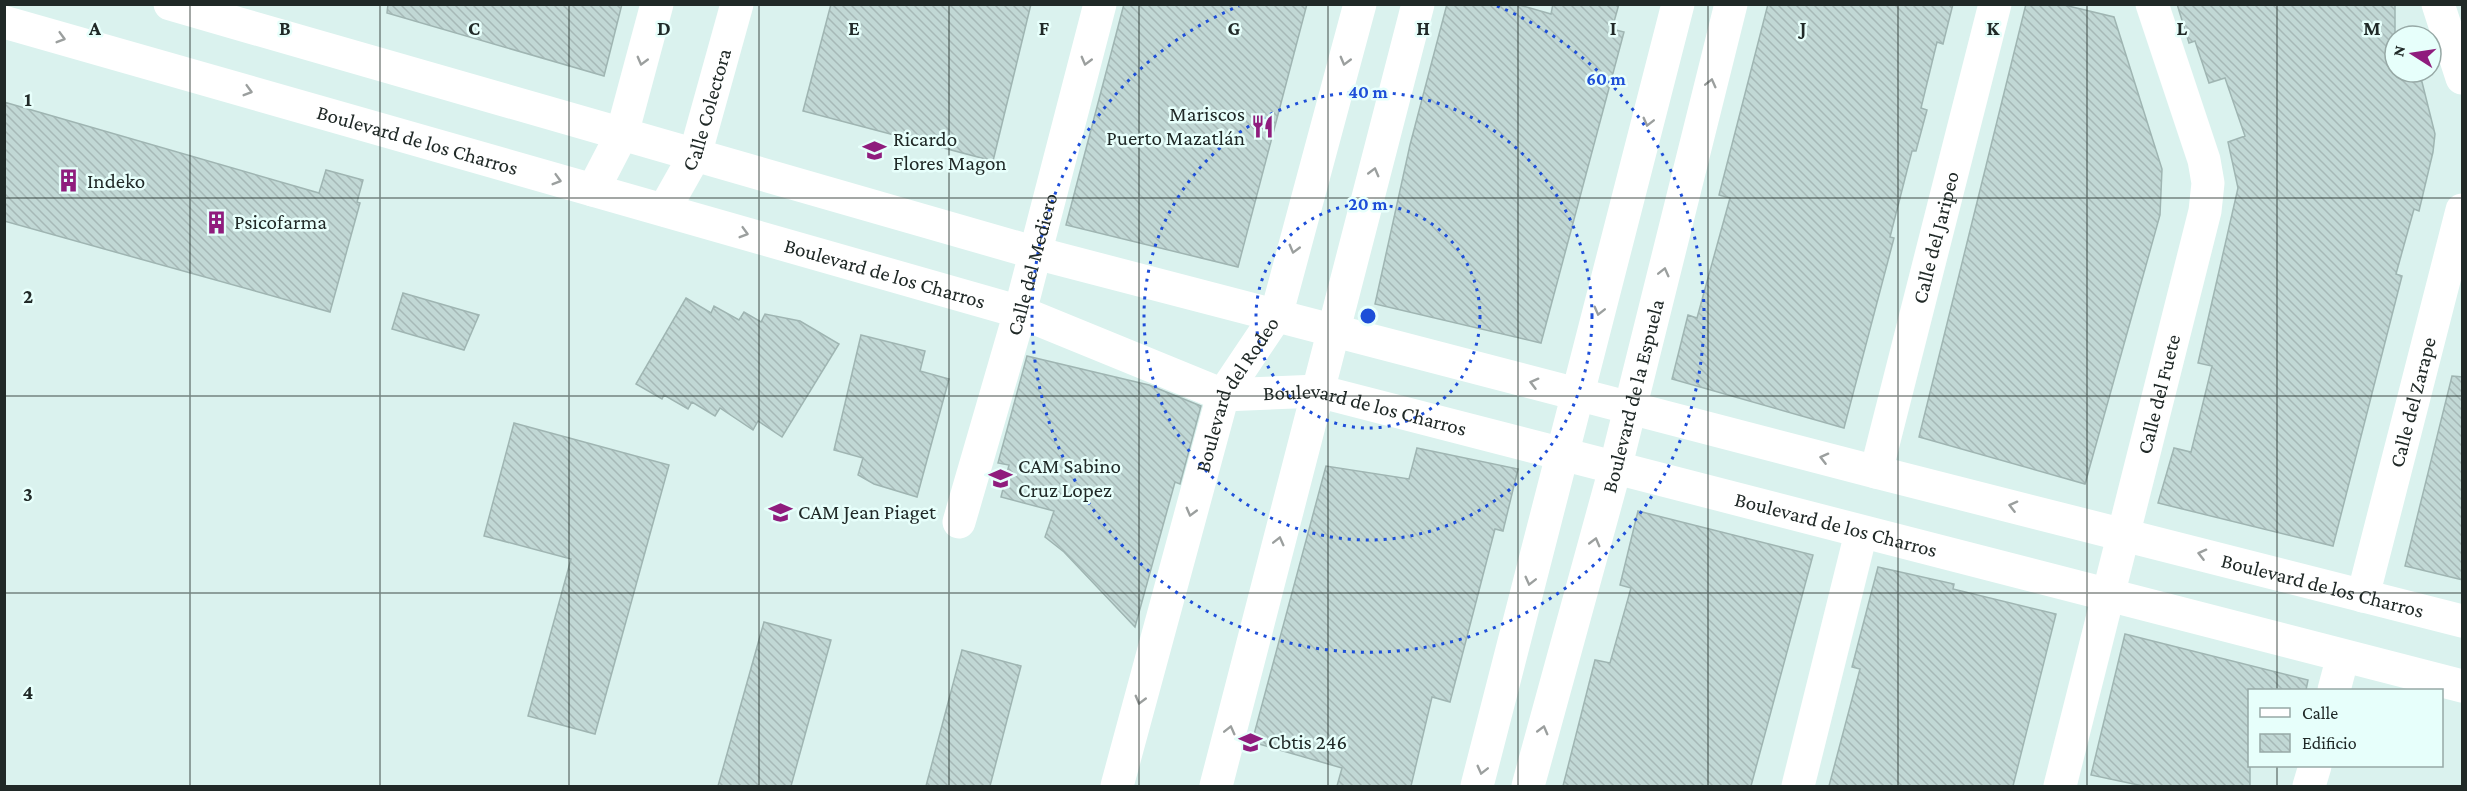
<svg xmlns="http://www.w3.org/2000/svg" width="2467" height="791" viewBox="0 0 2467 791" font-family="'Crimson Pro',serif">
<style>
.building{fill:url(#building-back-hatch);stroke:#9fb5b2;stroke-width:1.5}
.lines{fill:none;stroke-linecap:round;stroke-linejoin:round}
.street{stroke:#fff;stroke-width:33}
.secondary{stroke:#fff;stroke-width:33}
.oneway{stroke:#9b9f9e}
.grid{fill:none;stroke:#202927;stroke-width:1.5;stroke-opacity:0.55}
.ring{fill:none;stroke:#1d4ed8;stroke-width:3;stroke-dasharray:3 6}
.labels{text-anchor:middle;stroke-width:5;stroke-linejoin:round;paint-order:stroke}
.street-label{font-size:21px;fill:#202927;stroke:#e7fffb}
.poi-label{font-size:21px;fill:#202927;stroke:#e7fffb;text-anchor:start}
.grid-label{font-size:20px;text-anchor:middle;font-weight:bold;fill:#202927;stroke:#e7fffb;stroke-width:5;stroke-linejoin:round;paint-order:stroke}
.centre{fill:#1d4ed8;stroke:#e7fffb;stroke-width:3}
.ring-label{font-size:18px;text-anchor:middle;font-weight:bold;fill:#1d4ed8;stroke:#e7fffb;stroke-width:5;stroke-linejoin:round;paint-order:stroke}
</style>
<defs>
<pattern id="building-back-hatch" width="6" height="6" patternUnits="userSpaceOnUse" patternTransform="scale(1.5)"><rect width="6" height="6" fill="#c1d8d5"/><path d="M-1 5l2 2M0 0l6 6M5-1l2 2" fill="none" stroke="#a6b9b7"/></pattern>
</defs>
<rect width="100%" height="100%" fill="#daf2ee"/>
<path class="building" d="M388,4H622L604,76L387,13Z
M831,4H1031L993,161L803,111Z
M1124,4H1307L1238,267L1066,225Z
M1447,4H1516L1551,14L1553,4H1619L1612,29L1624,32L1541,343L1375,304L1410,145Z
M1768,4H1953L1943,44L1937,42L1921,108L1927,110L1916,151H1912L1890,237L1894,238L1844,428L1672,379L1688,315L1697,318L1730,198L1719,195Z
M2026,4H2060L2114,17L2162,169L2160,215L2085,484L1919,437Z
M2177,4H2395V72H2408L2410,81L2421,78L2435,134L2433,152L2419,211L2414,209L2396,274L2402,276L2333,546L2158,503L2174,448L2191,452L2212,366L2198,363L2238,188L2228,142L2245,136L2225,78L2209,83L2195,41L2189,43Z
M4,102L319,193L326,170L363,180L357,202L360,203L330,312L4,221Z
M403,293L479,315L464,350L392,329Z
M686,298L711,313L714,306L739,320L744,312L761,322L765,314L800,321L839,344L782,437L758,421L753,430L720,408L715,416L692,402L688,409L664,395L662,399L636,384Z
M861,335L925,351L920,371L949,379L917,497L874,484L858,475L863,458L834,450Z
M1027,356L1149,385L1201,406L1180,484L1175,482L1135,627L1064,552L1045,537L1054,511L1001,497L1009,465L998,463Z
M2452,376L2463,377V580L2405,566Z
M514,423L669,465L595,734L528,716L571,559L484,536Z
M1417,448L1518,469L1503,531L1495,529L1450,702L1432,697L1411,786H1337L1342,768L1252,742L1326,466L1409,479Z
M1638,511L1813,555L1751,786H1563L1595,660L1610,663L1631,588L1620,585Z
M1878,567L1954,584L1953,589L2056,614L2013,786H1829L1860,669L1852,667Z
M764,622L831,640L791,786H718Z
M2125,634L2308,680L2306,690H2250V786H2143L2091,775Z
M962,650L1021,666L990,786H926Z"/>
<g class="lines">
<g class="street">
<path id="s1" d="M170,4L1036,253L1876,472L2462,621"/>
<path d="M2438,4L2462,78"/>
<path id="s2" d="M4,22L1020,312L1223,395L1318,391L2462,686"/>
<path d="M593,190L622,134L657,4"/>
<path id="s3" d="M664,210L695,155L737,4"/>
<path id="s4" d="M1876,472L1995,4"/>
<path id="s5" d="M959,522L1020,312L1100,4"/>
<path id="s6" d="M2363,596L2462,210"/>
<path d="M2334,690L2343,656"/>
<path d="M1477,786L1678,4"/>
<path id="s7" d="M1528,786L1615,469L1731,4"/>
<path d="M1798,786L1861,533"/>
<path id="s8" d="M2060,786L2205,211L2208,183L2204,160L2152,4"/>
<path d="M2309,786L2315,766"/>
</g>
<g class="secondary">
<path id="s9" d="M1117,786L1223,395L1276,316L1360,4"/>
<path d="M1216,786L1418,4"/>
</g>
</g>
<defs><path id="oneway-chevron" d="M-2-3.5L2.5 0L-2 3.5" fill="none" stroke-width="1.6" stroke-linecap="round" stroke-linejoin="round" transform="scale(1.5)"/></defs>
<g class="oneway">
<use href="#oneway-chevron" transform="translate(61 38) rotate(16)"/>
<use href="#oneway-chevron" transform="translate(642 61) rotate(105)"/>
<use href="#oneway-chevron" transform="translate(1086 61) rotate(105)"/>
<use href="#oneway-chevron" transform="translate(1345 61) rotate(105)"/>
<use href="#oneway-chevron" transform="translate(1711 83) rotate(-76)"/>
<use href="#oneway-chevron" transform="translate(248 91) rotate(16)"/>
<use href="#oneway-chevron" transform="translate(1648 122) rotate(104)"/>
<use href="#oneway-chevron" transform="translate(1374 172) rotate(-75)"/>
<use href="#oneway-chevron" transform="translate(557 180) rotate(16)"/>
<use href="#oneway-chevron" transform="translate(744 233) rotate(16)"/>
<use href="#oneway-chevron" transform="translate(1294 249) rotate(105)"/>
<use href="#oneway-chevron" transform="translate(1664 272) rotate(-76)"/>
<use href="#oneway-chevron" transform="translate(1599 311) rotate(104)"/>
<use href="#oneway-chevron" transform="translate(1534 383) rotate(-165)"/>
<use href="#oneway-chevron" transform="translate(1824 458) rotate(-166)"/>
<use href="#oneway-chevron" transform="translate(2013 506) rotate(-166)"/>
<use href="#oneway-chevron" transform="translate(1191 512) rotate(105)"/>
<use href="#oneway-chevron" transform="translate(1279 541) rotate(-76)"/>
<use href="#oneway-chevron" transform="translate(1595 542) rotate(-75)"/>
<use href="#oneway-chevron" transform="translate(2202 554) rotate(-166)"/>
<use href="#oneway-chevron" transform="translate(1530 581) rotate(104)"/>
<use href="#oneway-chevron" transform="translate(1140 700) rotate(105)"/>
<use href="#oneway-chevron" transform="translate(1230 730) rotate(-76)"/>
<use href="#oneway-chevron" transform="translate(1543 730) rotate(-75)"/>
<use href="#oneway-chevron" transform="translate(1482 770) rotate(104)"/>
</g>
<path class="grid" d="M190,4V786M380,4V786M569,4V786M759,4V786M949,4V786M1139,4V786M1328,4V786M1518,4V786M1708,4V786M1898,4V786M2087,4V786M2277,4V690M4,198H2462M4,396H2462M4,593H2462M2277,766V786"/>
<g class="ring">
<circle cx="1368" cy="316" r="112"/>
<circle cx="1368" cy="316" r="224"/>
<path d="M1497 6A336 336 0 1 1 1239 6"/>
</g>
<defs>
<symbol id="restaurant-bare" viewBox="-9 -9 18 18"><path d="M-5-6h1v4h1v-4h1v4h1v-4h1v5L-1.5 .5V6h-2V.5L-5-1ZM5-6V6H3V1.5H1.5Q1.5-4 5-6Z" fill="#8f1c7d" stroke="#e7fffb" stroke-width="2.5" paint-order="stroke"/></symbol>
<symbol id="school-bare" viewBox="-9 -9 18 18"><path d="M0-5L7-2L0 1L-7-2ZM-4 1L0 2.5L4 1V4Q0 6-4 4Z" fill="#8f1c7d" stroke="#e7fffb" stroke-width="2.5" paint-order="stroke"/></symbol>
<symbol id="building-bare" viewBox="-9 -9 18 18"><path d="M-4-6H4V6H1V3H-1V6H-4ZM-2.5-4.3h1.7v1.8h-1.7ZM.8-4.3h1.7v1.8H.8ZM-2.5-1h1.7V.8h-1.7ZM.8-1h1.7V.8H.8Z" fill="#8f1c7d" stroke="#e7fffb" stroke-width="2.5" paint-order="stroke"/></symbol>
<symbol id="university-bare" viewBox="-9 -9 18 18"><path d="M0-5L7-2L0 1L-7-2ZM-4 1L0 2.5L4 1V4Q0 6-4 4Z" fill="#8f1c7d" stroke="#e7fffb" stroke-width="2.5" paint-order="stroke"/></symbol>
</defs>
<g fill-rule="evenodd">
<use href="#restaurant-bare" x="1246" y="110" width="33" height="33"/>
<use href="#school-bare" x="858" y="134" width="33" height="33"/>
<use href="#building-bare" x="52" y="164" width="33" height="33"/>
<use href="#building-bare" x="200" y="206" width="33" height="33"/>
<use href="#school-bare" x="984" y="462" width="33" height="33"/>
<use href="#school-bare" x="764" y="496" width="33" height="33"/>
<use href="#university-bare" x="1234" y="726" width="33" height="33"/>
</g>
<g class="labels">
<g class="street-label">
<text dy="7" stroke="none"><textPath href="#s3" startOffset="110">Calle Colectora</textPath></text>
<text dy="7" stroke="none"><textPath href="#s2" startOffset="430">Boulevard de los Charros</textPath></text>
<text dy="7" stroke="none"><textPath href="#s4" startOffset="242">Calle del Jaripeo</textPath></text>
<text dy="7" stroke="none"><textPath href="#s5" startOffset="268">Calle del Mediero</textPath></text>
<text dy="7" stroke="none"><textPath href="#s2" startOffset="916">Boulevard de los Charros</textPath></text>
<text dy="7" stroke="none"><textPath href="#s8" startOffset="404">Calle del Fuete</textPath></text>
<text dy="7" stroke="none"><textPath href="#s9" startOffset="411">Boulevard del Rodeo</textPath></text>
<text dy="7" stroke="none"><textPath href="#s7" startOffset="404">Boulevard de la Espuela</textPath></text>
<text dy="7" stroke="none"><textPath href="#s6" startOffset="200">Calle del Zarape</textPath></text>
<text dy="7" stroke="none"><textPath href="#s2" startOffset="1420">Boulevard de los Charros</textPath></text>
<text dy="7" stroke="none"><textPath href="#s2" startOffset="1906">Boulevard de los Charros</textPath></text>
<text dy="7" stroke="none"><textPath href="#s1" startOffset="2230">Boulevard de los Charros</textPath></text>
</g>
<g class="poi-label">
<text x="1245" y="121" text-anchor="end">Mariscos<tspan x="1245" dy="24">Puerto Mazatlán</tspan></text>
<text x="893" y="146">Ricardo<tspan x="893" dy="24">Flores Magon</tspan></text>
<text x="87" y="188">Indeko</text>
<text x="234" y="229">Psicofarma</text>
<text x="1018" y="473">CAM Sabino<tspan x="1018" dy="24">Cruz Lopez</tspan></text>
<text x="798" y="519">CAM Jean Piaget</text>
<text x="1268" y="749">Cbtis 246</text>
</g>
</g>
<g class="grid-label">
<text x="95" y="35">A</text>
<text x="285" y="35">B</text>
<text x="474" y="35">C</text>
<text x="664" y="35">D</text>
<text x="854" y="35">E</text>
<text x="1044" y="35">F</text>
<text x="1234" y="35">G</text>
<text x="1423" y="35">H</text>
<text x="1613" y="35">I</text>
<text x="1803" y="35">J</text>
<text x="1993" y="35">K</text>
<text x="2182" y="35">L</text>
<text x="2372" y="35">M</text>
<text x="28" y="106">1</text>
<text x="28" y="303">2</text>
<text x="28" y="501">3</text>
<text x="28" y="699">4</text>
</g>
<circle cx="1368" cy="316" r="9" class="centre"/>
<g class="ring-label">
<text x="1606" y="85">60 m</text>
<text x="1368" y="98">40 m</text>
<text x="1368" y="210">20 m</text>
</g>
<rect width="2467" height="791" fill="none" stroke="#202927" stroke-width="12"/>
<rect x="2248" y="689" width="195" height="78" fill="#e7fffb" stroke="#97a9a6" stroke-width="1.5"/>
<rect x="2260" y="708" width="30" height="9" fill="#ffffff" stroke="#97a9a6" stroke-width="1.5"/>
<text x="2302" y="719" font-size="18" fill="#202927">Calle</text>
<rect x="2260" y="734" width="30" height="18" fill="url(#building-back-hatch)" stroke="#97a9a6" stroke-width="1.5"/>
<text x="2302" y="749" font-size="18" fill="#202927">Edificio</text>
<g transform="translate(2413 54) rotate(282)"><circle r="28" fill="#e7fffb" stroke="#97a9a6" stroke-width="1.5"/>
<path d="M0-4.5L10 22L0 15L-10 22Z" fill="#8f1c7d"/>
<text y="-9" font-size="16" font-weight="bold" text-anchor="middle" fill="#202927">N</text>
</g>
</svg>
